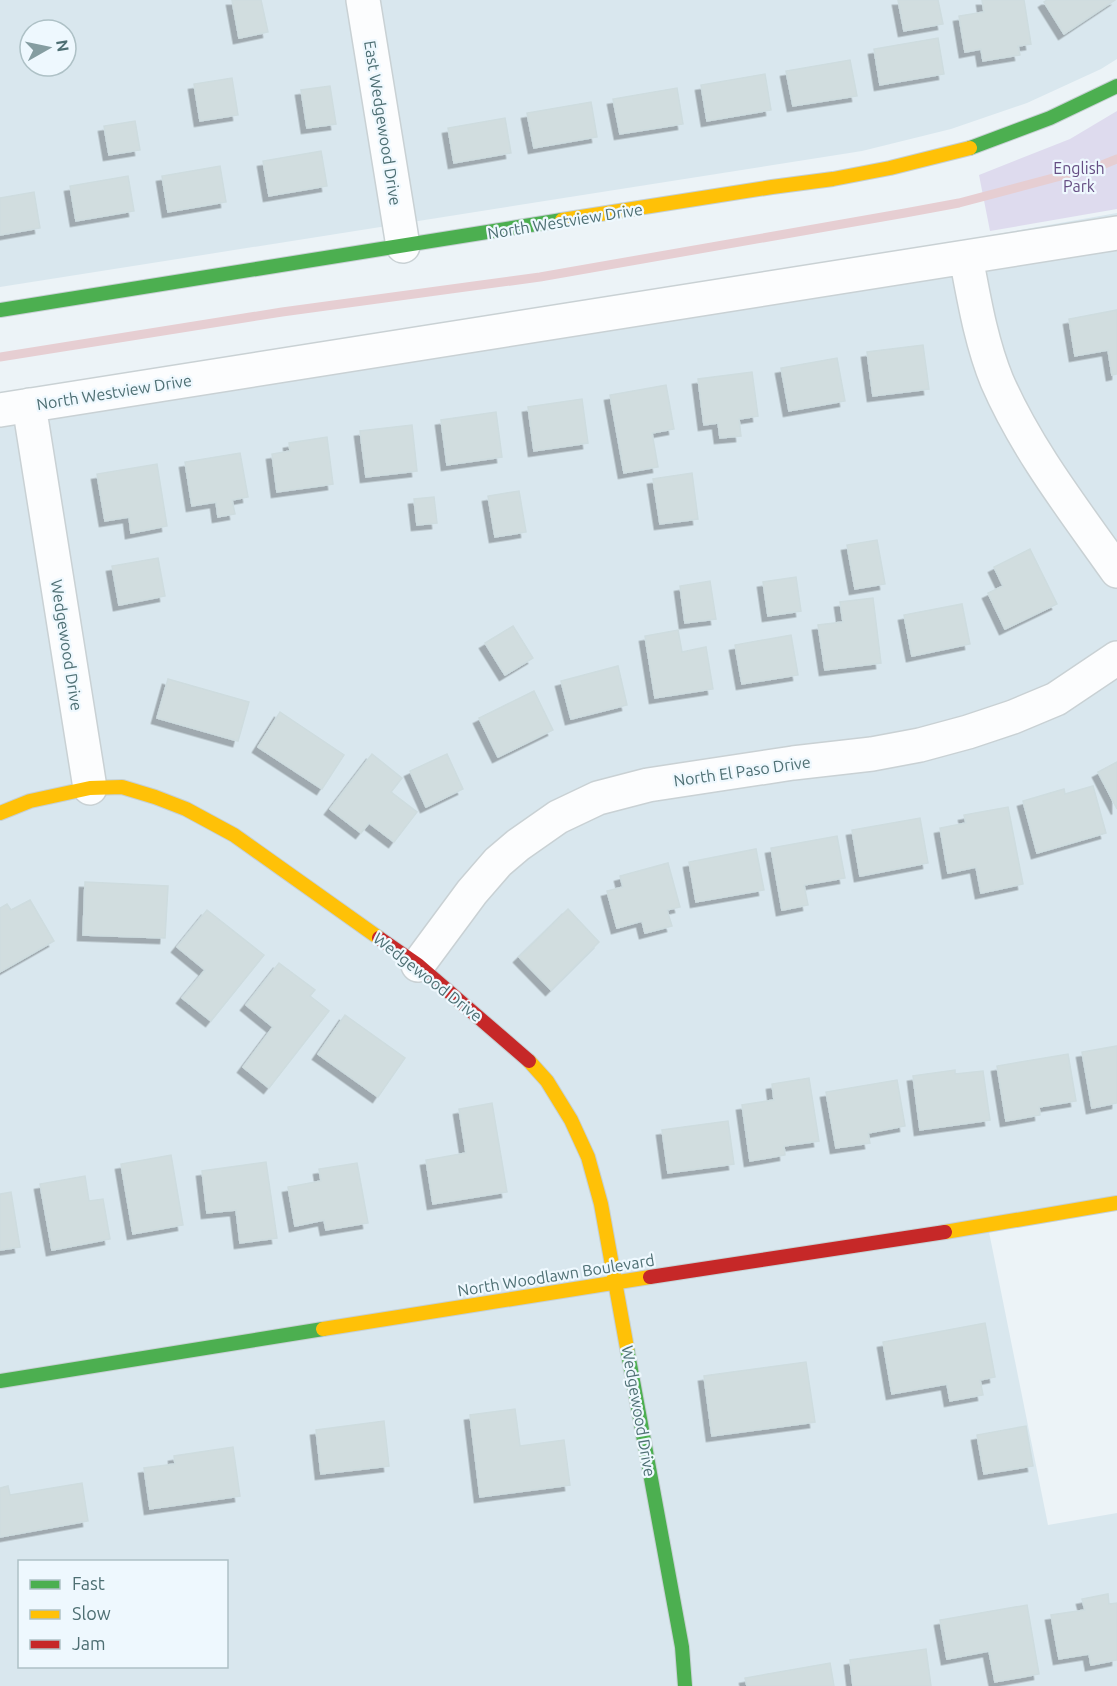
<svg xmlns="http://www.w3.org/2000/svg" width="1117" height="1686" viewBox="0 0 1117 1686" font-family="Ubuntu,sans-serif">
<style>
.residential{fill:#d9e7ee;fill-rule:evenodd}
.green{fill:#dedbee}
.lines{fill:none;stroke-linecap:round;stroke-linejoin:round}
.stream{stroke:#e6ced2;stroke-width:9}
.building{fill:#d1dddf;stroke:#cedcdf;stroke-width:1.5;filter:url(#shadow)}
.street-casing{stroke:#c9d1d4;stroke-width:36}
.fast-casing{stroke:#c6d0d3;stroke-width:16}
.slow-casing{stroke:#c6d0d3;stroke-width:16}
.jam-casing{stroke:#c6d0d3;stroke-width:16}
.street{stroke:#fcfdfe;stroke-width:33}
.fast{stroke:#4caf50;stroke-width:14}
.slow{stroke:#ffc107;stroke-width:14}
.jam{stroke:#c62828;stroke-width:14}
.labels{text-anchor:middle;stroke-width:4.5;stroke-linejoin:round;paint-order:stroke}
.street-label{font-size:16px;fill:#4e6f73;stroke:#eef8fe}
.park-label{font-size:16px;fill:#654d83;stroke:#eef8fe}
</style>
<defs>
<filter id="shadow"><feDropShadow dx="-5.5" dy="5.5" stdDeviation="0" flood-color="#0004"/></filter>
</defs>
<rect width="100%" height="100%" fill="#ecf3f7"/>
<path class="residential" d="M0,0H1117V59L1101,69L1027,103L951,129L862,151L0,287ZM30,30H66V66H30Z
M1117,213V1206L988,1227L1048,1525L1117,1513V1686H0V410ZM20,1562H226V1666H20Z"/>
<path class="green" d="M1117,111V209L990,231L979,175L1070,139Z"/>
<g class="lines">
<path class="stream" d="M0,357L282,312L540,277L905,213L959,203L1102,165L1117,159"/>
</g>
<path class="building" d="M232,0H261L268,32L239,38Z
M898,0H938L943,24L904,31Z
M982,0H1024L1031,44L1018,46L1020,55L983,61L981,49L965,52L959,16L984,12Z
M1047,0H1115L1064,34L1044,2Z
M938,38L944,74L880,85L874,49Z
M850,60L857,96L793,106L786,71Z
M765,74L771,110L707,121L701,85Z
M232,78L238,115L200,121L194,84Z
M330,86L336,124L307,128L301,90Z
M677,88L683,124L620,134L613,99Z
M591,102L597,137L534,148L527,113Z
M505,118L511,153L454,163L448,128Z
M135,121L140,150L109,155L104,126Z
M321,151L327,186L269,196L263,161Z
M220,166L226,202L168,212L162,176Z
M128,176L134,211L76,221L70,186Z
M34,192L40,228L0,235V198Z
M1117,310V374L1112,375L1108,350L1075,356L1069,319Z
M923,345L929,389L873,396L867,352Z
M837,358L845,401L789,411L781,368Z
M752,372L758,416L739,419L741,436L720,438L718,423L704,425L698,379Z
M666,385L674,429L652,433L658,467L624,473L610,395Z
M582,399L588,443L534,451L528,407Z
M496,412L502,457L447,465L441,420Z
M412,425L417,471L366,477L360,431Z
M327,437L333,484L277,492L272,454L290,451L289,443Z
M240,453L248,497L232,500L235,514L218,517L216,502L192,506L185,462Z
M157,464L167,526L131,533L129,517L105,521L97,474Z
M692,473L698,519L660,524L653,479Z
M519,491L526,532L495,537L488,496Z
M434,497L437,523L417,525L414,499Z
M877,540L885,584L855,589L847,545Z
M1030,549L1057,604L1005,629L988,593L1003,586L994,567Z
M158,558L165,596L119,605L112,566Z
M796,577L801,611L768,616L763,582Z
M710,581L716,619L685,623L680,586Z
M873,598L881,663L825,670L818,625L843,622L840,602Z
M962,604L970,644L912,656L904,615Z
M513,626L533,658L505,675L485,643Z
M678,630L682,652L706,647L713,689L655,698L645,636Z
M791,635L798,675L742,684L735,645Z
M618,666L627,705L571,719L561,681Z
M168,679L249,702L238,741L157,718Z
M534,691L553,730L498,757L479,718Z
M280,712L344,755L322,789L258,747Z
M372,754L402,778L391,792L417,812L394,842L369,823L361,833L330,809Z
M447,754L463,789L426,807L410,771Z
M1117,762V809L1098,772Z
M1093,786L1106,833L1037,853L1023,801L1064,789L1065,794Z
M1008,807L1023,884L981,893L976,867L948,873L940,828L966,823L964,815Z
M920,818L928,863L860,876L852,830Z
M837,836L845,878L804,885L808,905L782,910L771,848Z
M756,849L764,890L696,902L689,862Z
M668,863L680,907L667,910L672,926L645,933L642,921L617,928L607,891L623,887L620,876Z
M85,882L168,886L165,938L83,935Z
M30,900L54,941L0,972V908L7,904L11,910Z
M568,909L599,942L551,990L519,957Z
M207,910L264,955L211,1021L182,998L205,970L177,947Z
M279,963L315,990L310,996L329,1011L269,1088L243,1067L273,1027L246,1005Z
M345,1015L405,1058L378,1097L318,1054Z
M1117,1046V1103L1092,1108L1082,1052Z
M1068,1054L1076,1101L1039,1107L1040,1115L1006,1121L997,1066Z
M955,1070V1074L983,1071L990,1120L920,1130L913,1076Z
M809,1078L819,1141L784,1146L785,1155L750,1161L742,1105L774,1100L772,1084Z
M897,1080L905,1126L868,1133L870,1143L836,1148L826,1092Z
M492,1103L507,1192L433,1204L426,1160L466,1153L459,1109Z
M728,1121L734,1164L668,1173L662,1130Z
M171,1155L183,1225L133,1234L121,1164Z
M266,1162L277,1238L240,1243L236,1210L207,1213L202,1171Z
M357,1163L368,1223L326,1230L324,1220L295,1226L288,1187L321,1181L319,1169Z
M85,1176L89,1201L103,1199L110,1239L52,1250L40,1184Z
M11,1192L20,1247L0,1250V1194Z
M985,1323L995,1377L980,1380L983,1395L950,1401L947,1384L892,1394L883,1342Z
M806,1362L815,1422L712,1436L704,1376Z
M515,1409L520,1446L564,1440L570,1485L480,1497L470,1415Z
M384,1421L389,1466L321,1474L316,1430Z
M1026,1426L1033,1466L984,1474L977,1435Z
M233,1447L240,1496L150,1509L144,1468L175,1464L174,1456Z
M82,1483L88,1521L0,1537V1488L8,1486L10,1495Z
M1108,1594L1109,1604L1117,1603V1660L1091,1665L1089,1654L1059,1659L1051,1615L1085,1610L1082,1599Z
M1027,1605L1039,1674L995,1682L989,1651L947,1659L940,1620Z
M926,1649L931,1686H853L850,1660Z
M830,1663L834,1686H747L745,1678Z"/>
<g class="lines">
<defs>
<path id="street" d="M363,0L403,246
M966,257C974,299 981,342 997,381C1027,450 1074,510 1117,571
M29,405L90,788
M0,410L1117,233
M418,965L472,892L498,862L518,845L558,817L598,798L648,785L793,763L872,754L920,745L968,732L1013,717L1056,699L1117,658"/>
<path id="fast" d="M970,148L1050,118L1117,86
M0,310L562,220
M627,1348L682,1647L685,1686
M0,1381L323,1329"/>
<path id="slow" d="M562,220L772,187L833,179L890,168L970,148
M0,813L30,801L90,788L122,787L155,797L186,809L234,835L379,938
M529,1061L547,1081L571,1120L588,1157L601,1204L627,1348
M945,1232L1117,1203
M323,1329L650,1277"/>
<path id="jam" d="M379,938L418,965L529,1061
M650,1277L945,1232"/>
</defs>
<use href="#street" class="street-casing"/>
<use href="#fast" class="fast-casing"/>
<use href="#slow" class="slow-casing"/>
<use href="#jam" class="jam-casing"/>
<use href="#street" class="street"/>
<use href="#fast" class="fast"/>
<use href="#slow" class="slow"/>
<use href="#jam" class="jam"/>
</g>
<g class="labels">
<g class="street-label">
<text transform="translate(383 123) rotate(81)" y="6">East Wedgewood Drive</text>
<text transform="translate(565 221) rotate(-9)" y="6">North Westview Drive</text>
<text transform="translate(114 392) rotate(-9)" y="6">North Westview Drive</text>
<text transform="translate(67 645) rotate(81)" y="6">Wedgewood Drive</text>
<text transform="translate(742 771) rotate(-8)" y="6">North El Paso Drive</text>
<text transform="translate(428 977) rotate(38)" y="6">Wedgewood Drive</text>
<text transform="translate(556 1275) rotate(-9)" y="6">North Woodlawn Boulevard</text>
<text transform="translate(639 1411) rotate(80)" y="6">Wedgewood Drive</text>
</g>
<g class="park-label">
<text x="1079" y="174">English<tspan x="1079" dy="18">Park</tspan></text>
</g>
</g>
<rect x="18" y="1560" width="210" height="108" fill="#eef8fe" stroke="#aec1c6" stroke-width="1.5"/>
<rect x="30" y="1580" width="30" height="9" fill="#4caf50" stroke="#aec1c6" stroke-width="1.5"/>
<text x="72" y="1590" font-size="18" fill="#4e6f73">Fast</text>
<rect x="30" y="1610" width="30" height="9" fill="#ffc107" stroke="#aec1c6" stroke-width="1.5"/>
<text x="72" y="1620" font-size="18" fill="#4e6f73">Slow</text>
<rect x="30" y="1640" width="30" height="9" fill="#c62828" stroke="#aec1c6" stroke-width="1.5"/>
<text x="72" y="1650" font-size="18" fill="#4e6f73">Jam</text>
<g transform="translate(48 48) rotate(81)"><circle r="28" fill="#eef8fe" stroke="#aec1c6" stroke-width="1.5"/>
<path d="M0-4.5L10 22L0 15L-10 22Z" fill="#859da1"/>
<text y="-9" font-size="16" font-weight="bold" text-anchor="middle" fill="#4e6f73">N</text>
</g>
</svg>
